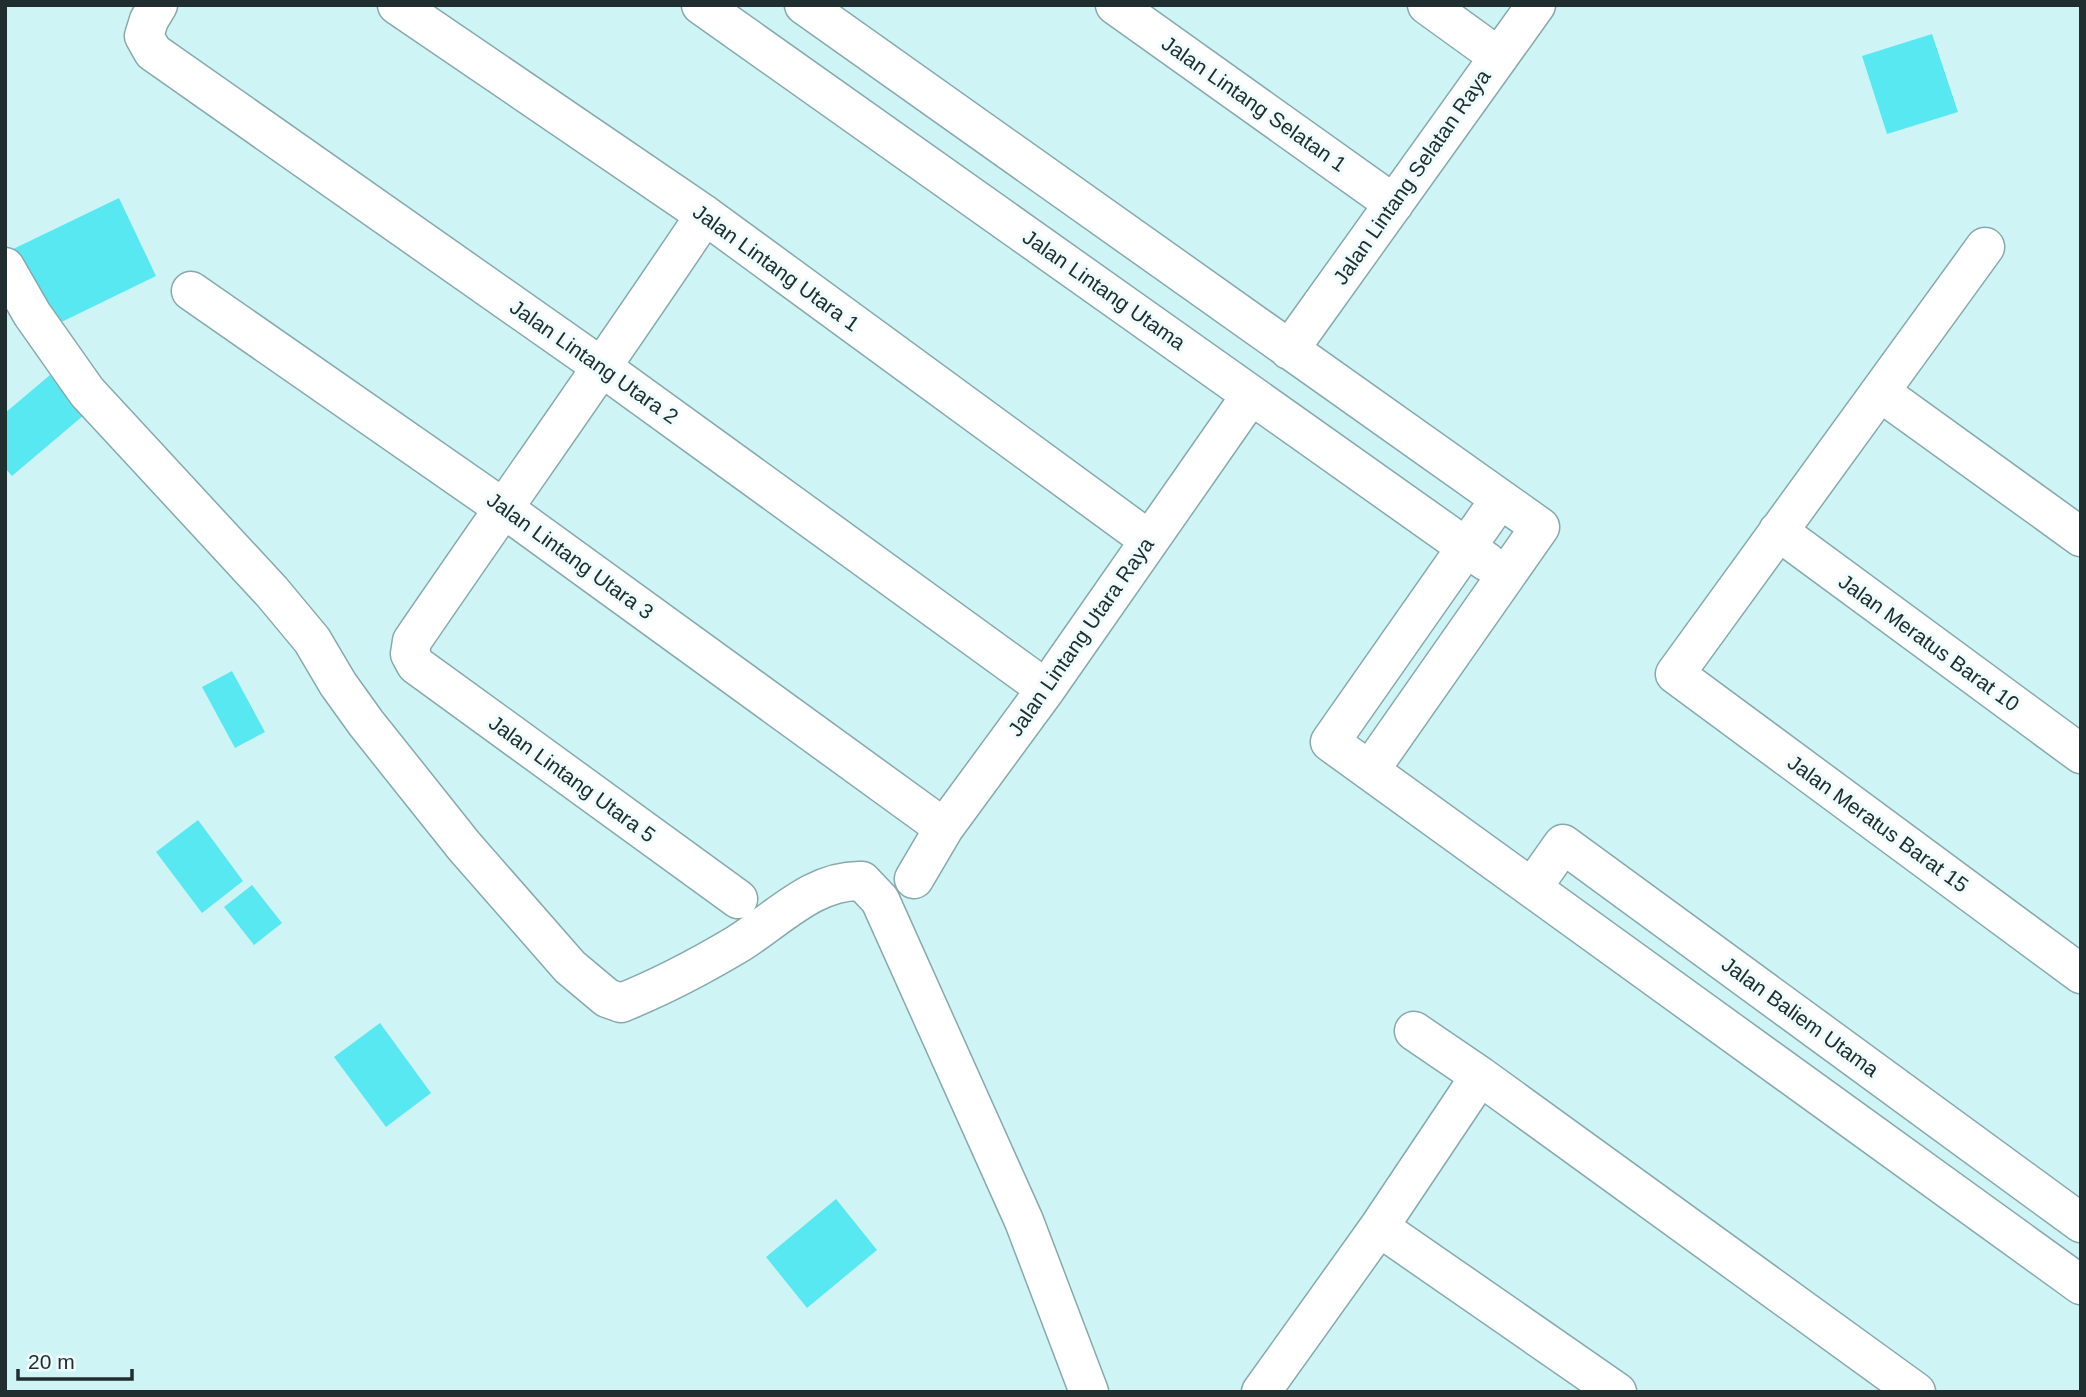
<svg xmlns="http://www.w3.org/2000/svg" width="2086" height="1397" viewBox="0 0 2086 1397" font-family="Arial,sans-serif">
<style>
.building{fill:#58e8f1}
.lines{fill:none;stroke-linecap:round;stroke-linejoin:round}
.minor-casing{stroke:#87a9ab;stroke-width:41}
.minor{stroke:#fff;stroke-width:38}
.labels{text-anchor:middle;stroke-width:6;stroke-linejoin:round;paint-order:stroke}
.street-label{font-size:21px;fill:#202e2f;stroke:#eefcfd}
</style>
<rect width="100%" height="100%" fill="#cff4f6"/>
<path class="building" d="M1932,34L1958,112L1887,134L1862,56Z
M119,198L156,276L43,331L7,252Z
M50,375L84,415L12,476L5,468V413Z
M232,671L265,732L235,748L202,687Z
M198,820L243,881L202,913L156,852Z
M252,885L282,923L254,945L224,907Z
M380,1023L431,1093L386,1127L334,1057Z
M836,1199L877,1250L807,1308L766,1257Z"/>
<g class="lines">
<defs>
<path id="minor" d="M158,5L149,20L144,36L153,52L603,368L1046,689
M397,5L705,215L1149,540
M701,5L1487,562
M804,5L1540,527L1370,770
M1115,5L1394,204
M1427,5L1499,57
M705,215C609,359 509,499 412,641L410,654L416,665L738,899
M1985,247L1675,674L2081,974
M5,267L32,314L87,392L272,592L312,640L338,684L366,723L464,846L570,967L607,998L621,1003C661,987 699,967 736,945C776,921 813,879 862,881L880,900L1024,1221L1089,1392
M191,291L503,508L944,828
M1289,350L1536,5
M1880,392L2081,537
M1500,499L1330,742L2081,1285
M1778,531L2081,754
M914,879L944,828L1046,689L1251,395
M1532,888L1563,844L2081,1223
M1414,1031L1480,1076L1916,1392
M1379,1227L1617,1392
M1261,1392L1379,1227L1480,1076"/>
</defs>
<use href="#minor" class="minor-casing"/>
<use href="#minor" class="minor"/>
</g>
<g class="labels">
<g class="street-label">
<text transform="translate(1254 104) rotate(35)" y="7">Jalan Lintang Selatan 1</text>
<text transform="translate(1412 177) rotate(-55)" y="7">Jalan Lintang Selatan Raya</text>
<text transform="translate(776 268) rotate(36)" y="7">Jalan Lintang Utara 1</text>
<text transform="translate(1104 290) rotate(35)" y="7">Jalan Lintang Utama</text>
<text transform="translate(594 362) rotate(35)" y="7">Jalan Lintang Utara 2</text>
<text transform="translate(570 556) rotate(36)" y="7">Jalan Lintang Utara 3</text>
<text transform="translate(1081 637) rotate(-55)" y="7">Jalan Lintang Utara Raya</text>
<text transform="translate(1929 643) rotate(36)" y="7">Jalan Meratus Barat 10</text>
<text transform="translate(572 779) rotate(36)" y="7">Jalan Lintang Utara 5</text>
<text transform="translate(1878 824) rotate(36)" y="7">Jalan Meratus Barat 15</text>
<text transform="translate(1800 1017) rotate(36)" y="7">Jalan Baliem Utama</text>
</g>
</g>
<rect width="2086" height="1397" fill="none" stroke="#202e2f" stroke-width="14"/>
<path d="M18 1369v10h114v-10" fill="none" stroke="#202e2f" stroke-width="3.5"/>
<text x="28" y="1369" font-size="21" fill="#202e2f" stroke="#eefcfd" stroke-width="5" paint-order="stroke">20 m</text>
</svg>
